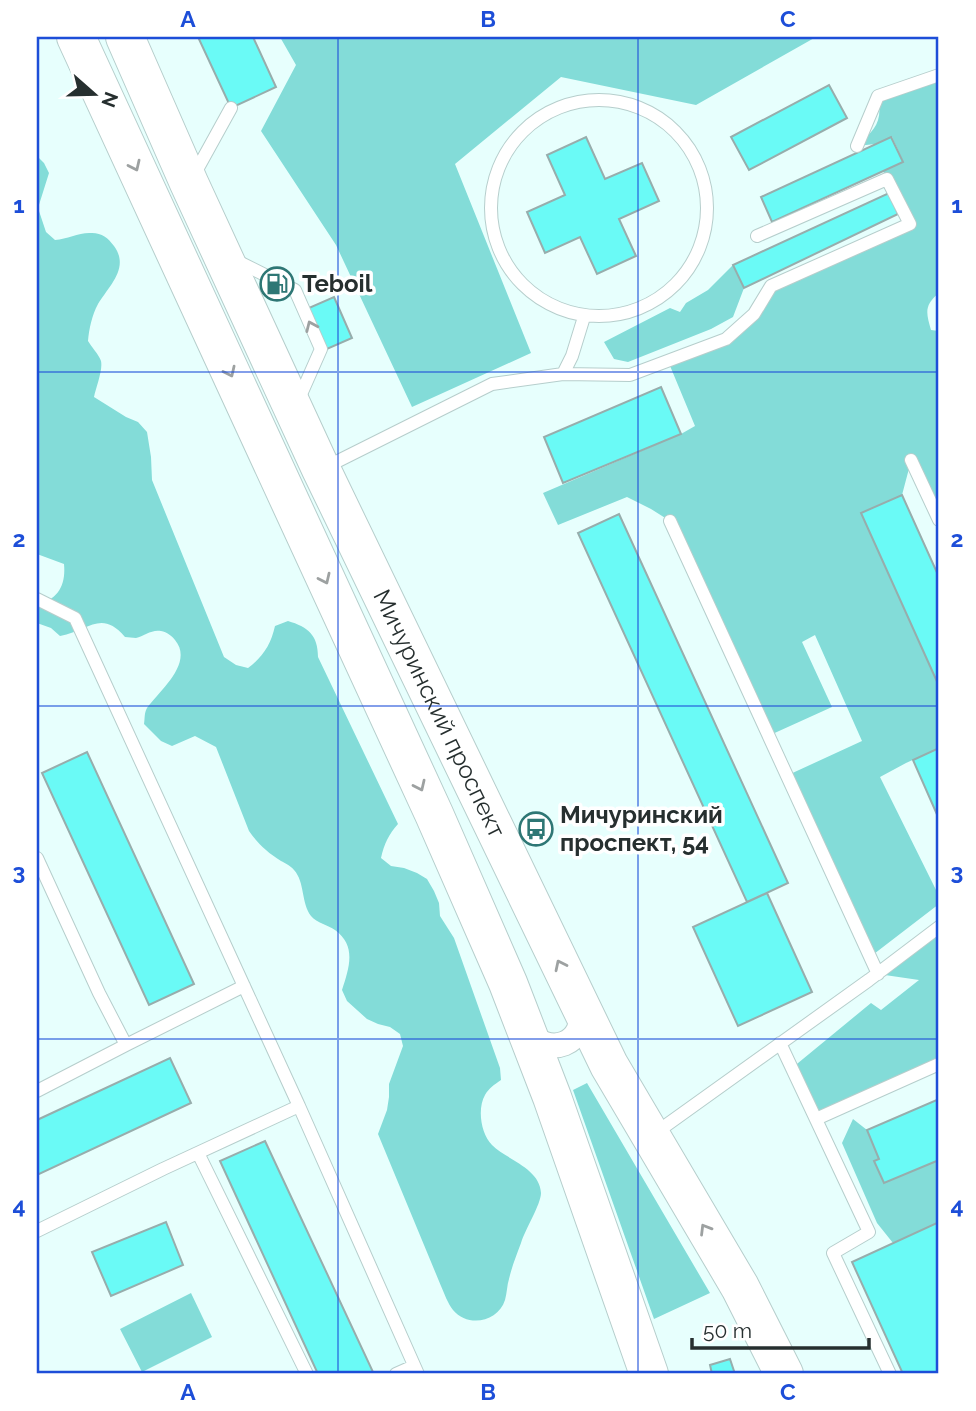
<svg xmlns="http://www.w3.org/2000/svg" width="976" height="1411" viewBox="0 0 976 1411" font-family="Raleway,sans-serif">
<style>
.green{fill:#83dcd8}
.building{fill:#6afaf6;stroke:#97adac;stroke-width:2}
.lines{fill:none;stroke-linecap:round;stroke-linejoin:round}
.service-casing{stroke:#b6cecc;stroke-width:14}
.minor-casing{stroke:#b6cecc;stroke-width:26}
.primary-casing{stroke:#b6cecc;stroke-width:40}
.service{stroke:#fff;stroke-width:12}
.minor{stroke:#fff;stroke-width:24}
.primary{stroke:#fff;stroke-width:38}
.oneway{stroke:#9da1a1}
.grid{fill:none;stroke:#1d4ed8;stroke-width:2;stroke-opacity:0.55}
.labels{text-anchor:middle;stroke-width:7;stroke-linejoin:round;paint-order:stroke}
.poi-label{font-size:24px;font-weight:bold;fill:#262f2f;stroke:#fff;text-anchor:start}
.street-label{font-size:24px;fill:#262f2f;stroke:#fff}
.neatline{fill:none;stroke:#1d4ed8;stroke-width:2.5}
.grid-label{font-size:23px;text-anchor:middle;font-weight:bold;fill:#1d4ed8}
</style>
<rect width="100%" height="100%" fill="#e7fffd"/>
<path class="green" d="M280,37H816L696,105L561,77L455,164L531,353L412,407L336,245L261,131L296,65Z
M939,75V293C924,305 926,313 931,330L939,331V520L911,461L902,495L861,513L939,686V748L906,763L880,777L939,896V904L870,957L786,776L862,741L815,635L802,642L832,707L768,736L670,521L651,509L627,497L558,525L543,493L681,434L695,426L668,361L726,339L771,286L909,224L883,171L903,161L892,137L875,144L857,146C875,129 883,123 878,96Z
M37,156L44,163L49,173L38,208L46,232L55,240C68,239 79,232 92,233C102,233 108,238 114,246C130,268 109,286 98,304C92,315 89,329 88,341C91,346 99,355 101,361C103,370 96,387 94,397L126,417L138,422L147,432L151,457L152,480L224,657L236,665L248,668C263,657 271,644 275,626L288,621C308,627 318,635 318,657L398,824C389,834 384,844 381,858L391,866L404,868L417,873L427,879L434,891L439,903L440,916L454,938L500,1068L501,1080C494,1085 489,1088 485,1095C477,1109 481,1134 492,1145C507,1160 540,1168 541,1193C541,1204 525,1230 521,1243C517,1254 512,1266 509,1279C507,1285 507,1293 505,1300C498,1322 468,1328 453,1310C448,1304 444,1293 441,1286L378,1134L387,1110L389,1097V1084L403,1046L400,1034L390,1027L378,1024L367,1019L347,1001L342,990C349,968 357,946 335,930C328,925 317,923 311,916C301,903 305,882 294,870C291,866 285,863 281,861C267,852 258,844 249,831L216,747L195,736L172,746L161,741L144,724C145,719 144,713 147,708C160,690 194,663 175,640C172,636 167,632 161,631C152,629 144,636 136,638C132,638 129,637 125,637C101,609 89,631 60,636L51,628L37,623V605C58,599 66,586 64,564L37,554Z
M733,265L744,288L733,317L711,329L628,362L614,359L604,342L670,308L680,312L686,303L708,290Z
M939,927V1052L937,1053L939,1056V1064L816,1119L792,1068L871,1003L881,1010L919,980L878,974Z
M587,1083L710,1293L654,1319L573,1090Z
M853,1119L867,1130L879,1159L875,1161L884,1183L939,1160V1222L893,1243L877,1223L842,1143Z
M191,1293L212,1337L142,1372L120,1329Z"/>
<path class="building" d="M198,37H253L276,87L231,108Z
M829,85L847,118L749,170L731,137Z
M586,137L605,179L642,163L659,201L619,219L636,256L597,274L580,237L545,253L527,212L565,195L547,155Z
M891,137L903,162L772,222L761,197Z
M889,193L898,214L744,288L733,265Z
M334,297L352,338L320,352L302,311Z
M661,387L681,434L563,483L544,437Z
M902,495L939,577V686L861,513Z
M619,514L788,883L747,902L578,533Z
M939,748V819L913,760Z
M87,752L194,984L149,1005L42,773Z
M767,893L812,992L738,1026L693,927Z
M170,1058L191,1103L37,1175V1120Z
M939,1099V1160L884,1183L874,1161L879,1159L867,1130Z
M265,1141L373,1372L369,1374H318L220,1161Z
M166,1222L183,1265L111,1296L92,1252Z
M939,1222V1374H903L852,1262Z
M730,1359L735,1374H712L710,1365Z"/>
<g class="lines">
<defs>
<path id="service" d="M491 208a108 108 0 1 1 216 0a108 108 0 1 1-216 0Z
M857,146L878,96L939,75
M194,175L231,108
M235,260L295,290L321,349L298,401
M563,374L630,375L726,339L754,314L771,286L910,224L887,179L757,236
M911,460L939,520
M324,468L492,384L563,374L572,356L584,317
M670,521L878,974
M37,599L75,618L299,1106
M37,858L99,993L126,1045L37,1091
M780,1043L869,1232L833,1253L890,1374
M126,1045L244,986
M816,1119L939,1064
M654,1134L869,980L939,927
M198,1153L307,1374
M37,1231L163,1169L299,1106L418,1374
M396,1374L414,1366"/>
<path id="minor" d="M526,1029C547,1060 589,1044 580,1007"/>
<g id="primary">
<path d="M76,37L434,814L508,983L552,1097L649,1374"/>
<path id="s1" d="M125,37L189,183L321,469L609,1065L740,1287L784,1374"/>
</g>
</defs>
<use href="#service" class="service-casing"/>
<use href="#minor" class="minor-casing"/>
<use href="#primary" class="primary-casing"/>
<use href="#service" class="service"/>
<use href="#minor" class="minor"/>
<use href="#primary" class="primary"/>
</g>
<defs><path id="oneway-chevron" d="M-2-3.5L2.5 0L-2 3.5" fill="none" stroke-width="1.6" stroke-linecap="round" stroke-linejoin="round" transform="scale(1.75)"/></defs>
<g class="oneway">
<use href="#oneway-chevron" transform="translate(135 166) rotate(65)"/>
<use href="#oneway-chevron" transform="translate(311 326) rotate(-114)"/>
<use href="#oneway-chevron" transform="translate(230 372) rotate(65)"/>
<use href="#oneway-chevron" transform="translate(325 579) rotate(65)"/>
<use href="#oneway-chevron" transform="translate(420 786) rotate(65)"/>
<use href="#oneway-chevron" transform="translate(560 965) rotate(-116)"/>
<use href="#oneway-chevron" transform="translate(705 1229) rotate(-121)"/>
</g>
<path class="grid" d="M338,37V1374M638,37V1374M37,372H939M37,706H939M37,1039H939"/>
<defs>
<symbol id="fuel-ring" viewBox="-11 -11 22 22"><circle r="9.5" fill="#fff" stroke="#2e7775" stroke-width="1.5"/><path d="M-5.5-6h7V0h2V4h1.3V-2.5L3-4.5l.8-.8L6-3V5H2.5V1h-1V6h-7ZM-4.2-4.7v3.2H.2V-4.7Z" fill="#2e7775"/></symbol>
<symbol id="bus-ring" viewBox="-11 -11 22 22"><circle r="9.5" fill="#fff" stroke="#2e7775" stroke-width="1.5"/><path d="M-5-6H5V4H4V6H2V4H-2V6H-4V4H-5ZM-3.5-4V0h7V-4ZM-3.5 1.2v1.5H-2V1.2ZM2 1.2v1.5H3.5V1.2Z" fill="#2e7775"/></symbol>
</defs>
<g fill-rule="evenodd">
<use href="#fuel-ring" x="258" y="265" width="38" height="38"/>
<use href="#bus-ring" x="517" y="810" width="38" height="38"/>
</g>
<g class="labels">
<g class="poi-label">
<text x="302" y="292">Teboil</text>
<text x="560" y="823">Мичуринский<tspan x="560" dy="28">проспект, 54</tspan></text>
</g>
<g class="street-label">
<text dy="8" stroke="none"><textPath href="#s1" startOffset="746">Мичуринский проспект</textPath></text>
</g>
</g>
<rect width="976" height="1411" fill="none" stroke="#ffffff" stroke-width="77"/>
<g transform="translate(94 94) rotate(110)" stroke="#ffffff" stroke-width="5" paint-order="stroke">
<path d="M0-5L12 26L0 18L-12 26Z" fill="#262f2f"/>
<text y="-10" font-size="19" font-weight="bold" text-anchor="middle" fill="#262f2f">N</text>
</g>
<path d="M692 1338v10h177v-10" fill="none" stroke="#262f2f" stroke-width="3.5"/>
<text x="703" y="1338" font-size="21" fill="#262f2f" stroke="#ffffff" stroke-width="5" paint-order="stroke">50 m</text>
<rect x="38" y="38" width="899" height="1334" class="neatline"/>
<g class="grid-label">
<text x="188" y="27">A</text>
<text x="488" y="27">B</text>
<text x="788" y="27">C</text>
<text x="19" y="213">1</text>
<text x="957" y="213">1</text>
<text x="19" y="547">2</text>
<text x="957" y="547">2</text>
<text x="19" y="880">3</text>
<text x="957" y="880">3</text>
<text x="19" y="1214">4</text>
<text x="957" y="1214">4</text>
<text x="188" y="1400">A</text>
<text x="488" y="1400">B</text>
<text x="788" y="1400">C</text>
</g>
</svg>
